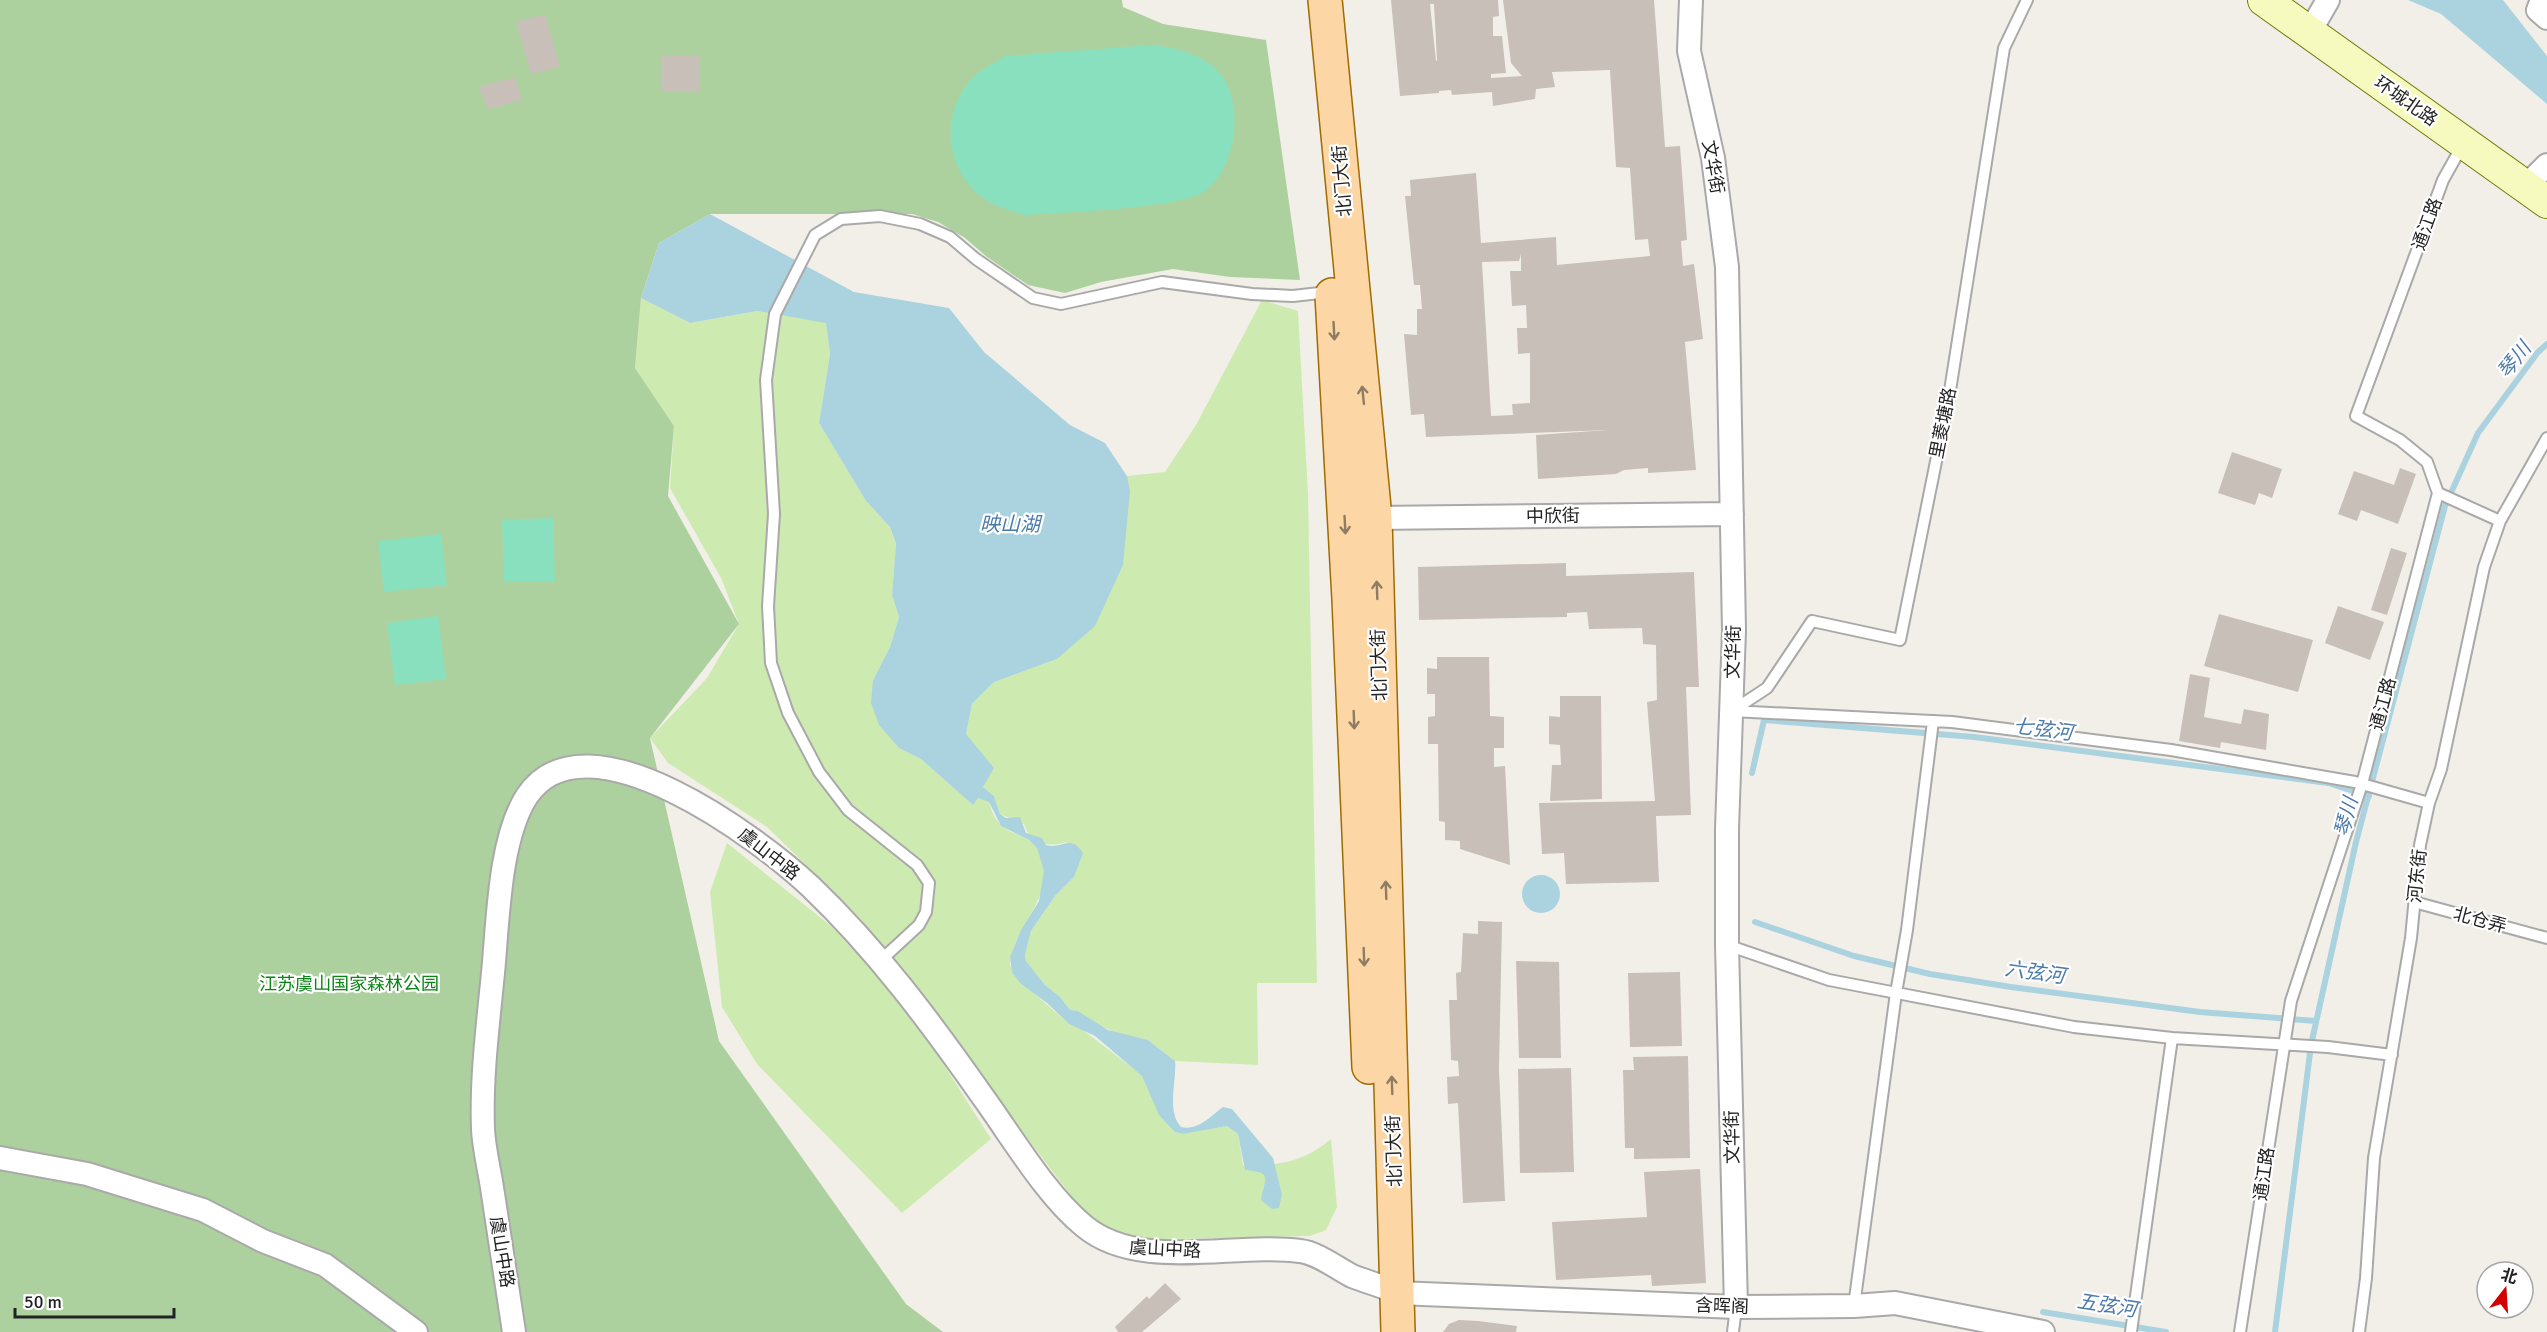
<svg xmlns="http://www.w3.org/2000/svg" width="2547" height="1332" viewBox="0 0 2547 1332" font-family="Signika,'Noto Sans SC',sans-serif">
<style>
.grass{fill:#cdebb0}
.forest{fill:#add19e}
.pitch{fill:#88e0be}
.water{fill:#aad3df}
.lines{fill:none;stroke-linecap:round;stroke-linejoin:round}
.stream{stroke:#aad3df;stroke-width:6}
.building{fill:#c7bfb8;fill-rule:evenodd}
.lane-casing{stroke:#a9a9a9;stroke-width:14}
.street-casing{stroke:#a9a9a9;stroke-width:26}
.secondary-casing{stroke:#707d05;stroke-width:34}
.primary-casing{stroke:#a06b00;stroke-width:36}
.lane{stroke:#fff;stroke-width:10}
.street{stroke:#fff;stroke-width:22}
.secondary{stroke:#f7fabf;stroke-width:32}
.primary{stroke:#fcd6a4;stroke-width:33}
.oneway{stroke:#8f7c63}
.labels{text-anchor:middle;stroke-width:4.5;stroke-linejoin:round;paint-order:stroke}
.street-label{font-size:18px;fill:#222;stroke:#fff}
.park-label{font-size:18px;fill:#0c8416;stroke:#fff}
.water-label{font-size:20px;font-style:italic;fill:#4a7aab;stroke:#fff}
</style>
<rect width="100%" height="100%" fill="#f2efe9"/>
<path class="grass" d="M641,298L690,323L757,311L826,322L830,354L819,423L866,501L890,527L896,545L892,595L899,617L890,647L873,680L899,748L921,759L973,805L978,797L989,802C999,840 1022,828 1037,848C1065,888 1011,927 1010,965L1035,994L1069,1024L1083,1030L1143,1076L1154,1101L1175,1132L1183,1134L1227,1126L1238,1134L1243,1165L1264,1173L1266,1179L1263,1190L1282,1194L1274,1164C1297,1161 1313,1154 1331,1139L1337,1207L1326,1230L1310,1236L1131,1240L1114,1237L1087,1217L862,920L767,827L668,763L650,738L707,678L739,624L721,578L670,488L674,426L635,368Z
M1262,300L1298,311L1308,494L1317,983H1257L1258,1065L1175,1061L1148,1040L1119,1034L1099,1025L1078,1011L1070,1010L1060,997L1045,985L1026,961L1025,955L1031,931L1055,896L1074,877L1067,842C1049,848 1030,844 1024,824L1000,814L994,796L983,787L966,734L972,704L994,682L1057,659L1108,595L1123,565L1127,476L1165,472L1196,425Z
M727,843L831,926L906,1005L991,1139L902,1213L757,1064L722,1007L710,892Z"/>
<path class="forest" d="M0,0H1122L1123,7L1163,24L1266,40L1300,280L1230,277L1173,269L1101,282L1065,293L1028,285L987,257L965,238L938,222L912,214H710L659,243L641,298L635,368L674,426L668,496L739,624L650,738L719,1041L906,1304L943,1332H0Z"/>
<path class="pitch" d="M1152,45C1211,52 1242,77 1233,139C1230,158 1221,179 1205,191C1180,209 1063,212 1026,215C1010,211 992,206 979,195C946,166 941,118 968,83C977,71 993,63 1006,56Z
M553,518L555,582H504L502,520Z
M441,534L447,585L384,592L378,541Z
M438,616L446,679L395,685L387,623Z"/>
<path class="water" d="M2408,0H2503L2547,56V104L2441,14Z
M710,214L854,292L949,308L984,352L1070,425L1105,443L1127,476L1130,491L1123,565L1095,626L1057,659L994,682L972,704L966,734L994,768L983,787L994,796L1000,814L1006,818L1020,817L1026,833L1042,838L1046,845C1062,850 1070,833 1083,853L1074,877L1055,896L1031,931L1025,955L1026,961L1045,985L1060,997L1070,1010L1078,1011L1108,1030L1148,1040L1175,1061C1177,1081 1166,1110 1181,1127C1198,1131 1211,1116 1223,1107L1232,1109L1273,1158L1282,1194L1279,1208L1272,1209L1261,1200C1265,1176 1273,1173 1245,1170L1238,1134L1227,1126L1183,1134L1175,1132L1159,1115L1142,1076L1095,1036L1069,1024L1047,1003L1020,983L1012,972L1010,957L1021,930L1039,901L1044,871L1037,848L1029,840L1001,826L989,802L978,798L973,805L921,759L899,748L879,725L871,703L873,680L890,647L899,617L892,595L896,544L890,527L866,501L819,423L830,354L826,323L757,311L690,323L641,298L659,243Z
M1522 894a19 19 0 1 1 38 0a19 19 0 1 1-38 0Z"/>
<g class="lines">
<path class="stream" d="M1752,773L1764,720L1974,737L2328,783L2369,796
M1755,922L1854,956L1930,974L2011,987L2200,1012L2316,1021
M2043,1312L2166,1332
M2275,1332L2311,1045L2356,842L2445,506L2478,433L2538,352L2547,344"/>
</g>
<path class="building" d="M1391,0H1498L1499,16L1493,17V36H1502L1506,73L1491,74V78L1522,76L1511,63L1503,0H1654L1665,147L1680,146L1687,240L1681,241L1683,266L1694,264L1703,339L1685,342L1696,470L1648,473V468L1624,470L1616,474L1538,479L1536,435L1608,430L1426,437L1424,414L1411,415L1404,334L1417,335V309H1422L1420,285H1414L1405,196H1411L1410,180L1476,173L1481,243L1556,237L1557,265L1650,256L1648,239L1635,240L1630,168L1616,167L1610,70L1552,72L1555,87L1536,89L1535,99L1493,106L1492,92L1452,95L1451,90L1439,91V93L1400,96ZM1430,4H1434L1437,60L1436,61ZM1521,254V271H1510L1512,306L1526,305L1527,328H1517L1518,354L1530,353V403L1512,404L1513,415L1491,416L1482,262L1519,261Z
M545,14L560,67L531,74L516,22Z
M662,55H699V92H661Z
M515,77L522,100L488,109L479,87Z
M2232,452L2282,469L2272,498L2259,493L2255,505L2218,493Z
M2400,468L2416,474L2398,524L2361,510L2357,521L2338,514L2354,471L2394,485Z
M2391,548L2407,553L2387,615L2371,610Z
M1566,563V576L1694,572L1699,687H1686L1691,815L1656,816L1659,882L1566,884L1564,853L1542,854L1539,803L1655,801L1647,702L1657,700L1656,645L1643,644L1642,628L1589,629L1587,612L1567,613V617L1419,620L1418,567Z
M2338,606L2384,622L2370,660L2325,643Z
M2219,614L2313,640L2298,692L2204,666Z
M1437,657H1489L1490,716L1504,717V748H1494V767L1505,766L1510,865L1460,849V841L1445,840V822L1439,821L1438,744H1428V717L1435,716V694H1427V668L1437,669Z
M2190,674L2210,678L2204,717L2241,724L2244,709L2269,714L2266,750L2221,742L2220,748L2179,741Z
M1560,696H1601L1602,799L1550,801L1552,765H1561L1560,745L1549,744V716L1560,717Z
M1478,921L1502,922L1499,1070L1505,1201L1463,1203L1458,1103L1448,1104L1447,1077L1459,1076L1458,1061L1451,1060L1449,1000H1457L1456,973L1461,972L1463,933L1478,934Z
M1516,961L1559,962L1561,1058H1519Z
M1680,972L1682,1046L1630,1047L1628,973Z
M1688,1056L1690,1158L1634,1159V1148H1625L1623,1070H1634L1633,1057Z
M1571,1068L1574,1172L1520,1173L1518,1069Z
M1700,1169L1706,1283L1652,1286L1651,1275L1556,1280L1552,1222L1647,1217L1644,1172Z
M1165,1283L1181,1299L1142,1332H1118L1115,1327L1147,1296L1149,1299Z
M1459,1320L1478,1321L1517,1326L1516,1332H1443L1449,1324Z"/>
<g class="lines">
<defs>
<path id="lane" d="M2438,493L2500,521
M1732,711L1767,688L1812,621L1900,640L1949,397L2004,48L2027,0
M1732,711L1952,722L2171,750L2355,782L2429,803
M2414,902L2547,938
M1727,945L1829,980L2074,1027L2172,1038L2328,1047L2392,1055
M880,961L919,925L926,912L929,883L917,865L848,810L819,772L788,713L771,663L768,606L774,514L766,380L775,314L815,235L841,219L880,216L920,224L950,237L976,259L1033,298L1061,304L1162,282L1252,294L1293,296L1328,292
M1854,1306L1896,993L1907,930L1933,721
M1733,1332L1736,1307
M2131,1332L2172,1038
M2240,1332L2291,1001L2362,784L2438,493L2427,462L2400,440L2356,416L2443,180L2462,146
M2359,1332L2366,1278L2374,1158L2411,938L2420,845L2429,803L2441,769L2484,567L2500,521L2547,438"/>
<path id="street" d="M1691,0L1689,51L1713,158L1727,267L1734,630L1727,829V945L1736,1307
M2542,0L2538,10L2547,18
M2309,33L2328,0
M2535,177L2547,165
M1375,518L1732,514
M0,1158L87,1174L203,1210L263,1241L325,1265L416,1332
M514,1332C507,1286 500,1240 493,1194C490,1172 484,1150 483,1129C481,1078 488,1024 493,973C498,922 499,839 527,796C586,708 761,840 811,887C877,950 931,1023 983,1097C1012,1137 1046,1195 1084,1226C1139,1272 1234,1242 1300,1251C1318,1253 1336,1268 1352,1276C1367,1282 1383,1286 1398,1293L1736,1307L1854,1306L1895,1303L2043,1332"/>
<path id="secondary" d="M2264,0L2547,202"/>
<path id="primary" d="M1325,0L1375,518L1398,1332
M1332,295L1349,599L1369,1067"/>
</defs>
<use href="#lane" class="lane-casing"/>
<use href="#street" class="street-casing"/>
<use href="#secondary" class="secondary-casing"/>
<use href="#primary" class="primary-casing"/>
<use href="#lane" class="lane"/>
<use href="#street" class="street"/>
<use href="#secondary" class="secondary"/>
<use href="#primary" class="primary"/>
</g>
<defs><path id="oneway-shaft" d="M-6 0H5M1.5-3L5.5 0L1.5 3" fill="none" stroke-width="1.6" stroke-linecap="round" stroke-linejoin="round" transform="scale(1.5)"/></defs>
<g class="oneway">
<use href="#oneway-shaft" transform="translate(1334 331) rotate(87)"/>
<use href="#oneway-shaft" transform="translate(1363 395) rotate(-96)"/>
<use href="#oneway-shaft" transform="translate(1345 525) rotate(87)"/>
<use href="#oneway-shaft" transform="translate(1377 590) rotate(-92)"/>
<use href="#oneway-shaft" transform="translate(1354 720) rotate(88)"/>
<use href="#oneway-shaft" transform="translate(1386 890) rotate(-92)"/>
<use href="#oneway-shaft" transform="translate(1364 957) rotate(88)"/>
<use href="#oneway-shaft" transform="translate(1392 1085) rotate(-92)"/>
</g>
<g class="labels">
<g class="street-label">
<text transform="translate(2406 101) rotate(35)" y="6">环城北路</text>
<text transform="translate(1713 167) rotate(80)" y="6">文华街</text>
<text transform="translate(1342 181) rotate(-95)" y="6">北门大街</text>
<text transform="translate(2427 224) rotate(-70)" y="6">通江路</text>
<text transform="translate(1943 423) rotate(-79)" y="6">里菱塘路</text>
<text transform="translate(1553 516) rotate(-1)" y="6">中欣街</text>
<text transform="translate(1733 652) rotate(-89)" y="6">文华街</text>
<text transform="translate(1379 665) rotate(-92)" y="6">北门大街</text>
<text transform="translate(2383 704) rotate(-75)" y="6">通江路</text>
<text transform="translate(769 854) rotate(38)" y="6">虞山中路</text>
<text transform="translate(2417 876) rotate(-84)" y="6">河东街</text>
<text transform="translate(2480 920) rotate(15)" y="6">北仓弄</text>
<text transform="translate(1732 1137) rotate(-91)" y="6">文华街</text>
<text transform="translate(1394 1151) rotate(-92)" y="6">北门大街</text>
<text transform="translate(2264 1174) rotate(-82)" y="6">通江路</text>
<text transform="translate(1165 1249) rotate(3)" y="6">虞山中路</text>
<text transform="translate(502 1252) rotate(81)" y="6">虞山中路</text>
<text transform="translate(1722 1306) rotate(2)" y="6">含晖阁</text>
</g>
<g class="park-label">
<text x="349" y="990">江苏虞山国家森林公园</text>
</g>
<g class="water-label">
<text transform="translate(2514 360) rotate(-52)" y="7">琴川</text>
<text x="1010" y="531">映山湖</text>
<text transform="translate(2043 729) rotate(7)" y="7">七弦河</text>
<text transform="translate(2346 817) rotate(-76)" y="7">琴川</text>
<text transform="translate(2035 972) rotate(8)" y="7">六弦河</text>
<text transform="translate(2107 1305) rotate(9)" y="7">五弦河</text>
</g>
</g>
<g transform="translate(2505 1290) rotate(17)"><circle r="28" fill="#ffffff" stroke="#a7a7a7" stroke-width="1.5"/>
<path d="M0-4.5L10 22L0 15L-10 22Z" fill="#d40000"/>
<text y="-9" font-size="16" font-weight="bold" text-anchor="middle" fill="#222222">北</text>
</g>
<path d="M15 1308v9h159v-9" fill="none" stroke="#222222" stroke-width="3"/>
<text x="24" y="1308" font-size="18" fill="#222222" stroke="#ffffff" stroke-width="4.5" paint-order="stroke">50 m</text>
</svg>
